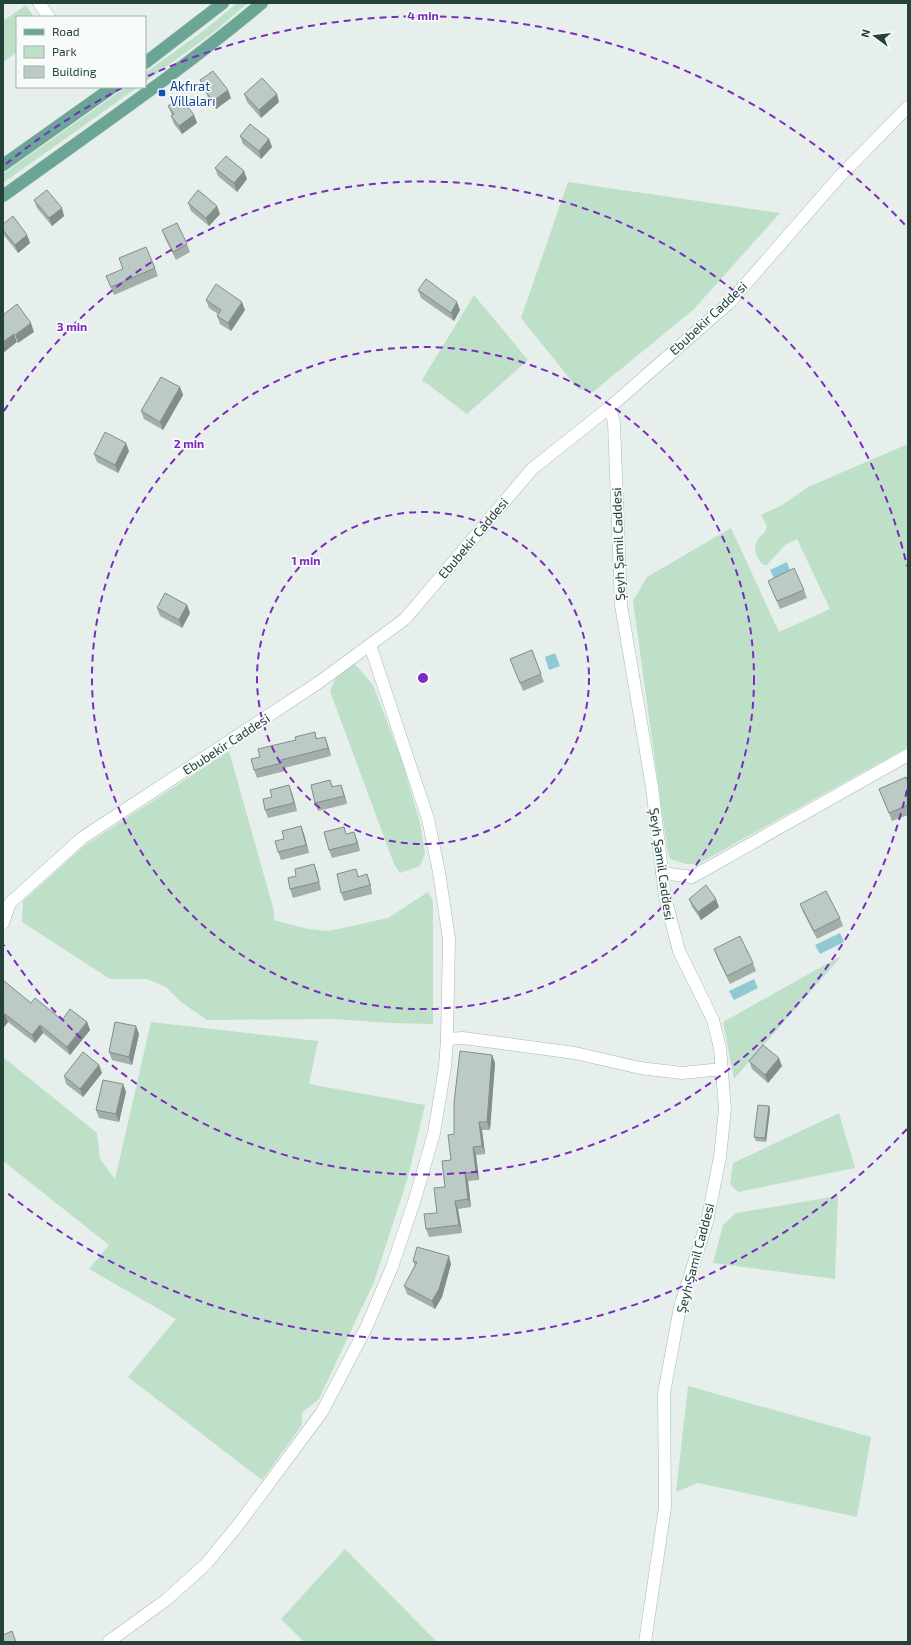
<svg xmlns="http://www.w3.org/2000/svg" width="911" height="1645" viewBox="0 0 911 1645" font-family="'Exo 2',sans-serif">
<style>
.green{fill:#bfe0c8}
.water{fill:#8ec9d4}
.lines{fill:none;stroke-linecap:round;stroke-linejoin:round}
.street-casing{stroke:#a8b8b2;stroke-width:13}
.secondary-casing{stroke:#a4bbb3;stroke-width:13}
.primary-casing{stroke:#c2cac8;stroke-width:13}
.street{stroke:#fff;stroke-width:12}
.secondary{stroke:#fff;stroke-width:12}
.primary{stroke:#6aa596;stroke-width:12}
.wall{fill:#a1aea9}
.shaded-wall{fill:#838d89}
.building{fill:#bbcac4;stroke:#838d89}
.ring{fill:none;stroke:#7b2cbf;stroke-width:2;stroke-dasharray:7 5}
.transit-dot{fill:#1a4fb4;stroke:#f7fbf9;stroke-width:1.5}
.labels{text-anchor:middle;stroke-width:3.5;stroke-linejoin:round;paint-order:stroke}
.transit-label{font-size:13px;fill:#164399;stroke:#f7fbf9;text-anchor:start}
.street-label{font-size:13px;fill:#24423a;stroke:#f7fbf9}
.centre{fill:#7b2cbf;stroke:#f7fbf9;stroke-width:2}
.ring-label{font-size:12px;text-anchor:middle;font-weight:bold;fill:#7b2cbf;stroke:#f7fbf9;stroke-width:3.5;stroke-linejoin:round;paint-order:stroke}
</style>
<rect width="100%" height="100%" fill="#e6efeb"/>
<path class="green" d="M237,3H248L214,32L145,82V73L203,31Z
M26,5L34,17H17V52L3,62V21Z
M126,87H138L3,183V174Z
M568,182L780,213L694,309L593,392L578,389L521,318Z
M474,295L528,360L467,414L422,380Z
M908,444V747L698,864H686L670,859L667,848L633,601L647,577L731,528L779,632L830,609L797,539L785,545L767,565H764C752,555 752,541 765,532L767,526L761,515L782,505L808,487Z
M355,664L373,685L402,761L420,823L425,853L420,866L400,873L394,864L330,691L337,675Z
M229,751L274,911V920L308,929L329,931L388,918L428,892L433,901V1024L392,1023L333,1019L207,1020L181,1002L166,987L147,979H110L22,922L23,901L84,846Z
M839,957L840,958L734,1079L723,1022Z
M151,1022L318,1041L309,1084L425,1105L408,1177L374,1282L319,1399L302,1413V1425L262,1480L128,1377L176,1319L89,1269L109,1245L3,1161V1057L97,1133L100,1159L115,1179Z
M839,1113L855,1168L738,1192L730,1184L733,1163Z
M838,1196L835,1279L713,1263L723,1225L736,1213Z
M688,1386L871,1437L857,1517L698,1483L676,1492Z
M345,1549L437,1642H304L281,1619Z"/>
<path class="water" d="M787,562L790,571L774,578L770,570Z
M555,653L560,666L549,670L545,657Z
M840,933L844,942L820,954L815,945Z
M754,979L758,988L734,1000L729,991Z"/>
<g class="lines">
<defs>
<path id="street" d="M39,3L49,17
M662,873L692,877L908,755
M3,923L10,903L82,838L318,683L405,619L532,469L610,407
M447,1039L463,1038L575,1053L640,1068L682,1073L722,1069
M108,1642L166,1600L206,1564L238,1525L322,1412L366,1328L392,1267L415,1199L434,1133L445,1067L447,1039L449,939L439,872L428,819L370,645"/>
<path id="secondary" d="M645,1642L665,1507L664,1393L680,1307L707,1222L720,1157L725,1109L720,1048L713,1020L679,951L665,897L652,787L621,605L614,423L610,407L730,302L839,177L908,107"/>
<path id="primary" d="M145,63L223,3
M3,165L113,87
M3,196C90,133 180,72 262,3"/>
</defs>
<use href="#street" class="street-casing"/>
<use href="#secondary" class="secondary-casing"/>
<use href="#primary" class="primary-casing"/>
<use href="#street" class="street"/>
<use href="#secondary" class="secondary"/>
<use href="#primary" class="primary"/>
</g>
<path class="wall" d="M200,80L231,98L216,109L209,100L206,92L203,88Z
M244,94L279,102L261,118L247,102Z
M168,106L194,115L197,123L182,134L174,124L171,116L172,115Z
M240,136L269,139L272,147L261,159L243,144Z
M215,168L247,179L237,192L218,176Z
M34,200L64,216L52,226L37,208Z
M188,203L220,214L209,226L191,211Z
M3,224L27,235L30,243L18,253L3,234Z
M162,230L187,244L190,252L176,260L165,238Z
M119,258L155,268L158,276L114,295L106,276L123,269Z
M418,290L460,310L454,321L421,298Z
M206,300L245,310L231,331L220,324L217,316L218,314L209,308Z
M180,387L183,395L163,430L144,419L141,411Z
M129,451L118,473L97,462L94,454Z
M768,581L804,590L807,598L780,609Z
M187,605L190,613L182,628L160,616L157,608Z
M532,650L544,682L523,691L510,659Z
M315,732L317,739L328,745L331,756L284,768L285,771L257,778L254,770L260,757Z
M330,780L333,787L344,793L347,804L318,811L315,803Z
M908,782V815L892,821L879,789Z
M292,793L297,811L268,818L265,810Z
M301,826L304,834L309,853L281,860L278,852L284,839Z
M344,827L346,834L357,840L360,851L332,858L329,850Z
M317,872L321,890L293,898L290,889Z
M359,877L370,882L372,894L344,901L341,893Z
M689,899L719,907L701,920L692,907Z
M800,904L840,918L843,926L817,939L803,912Z
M714,949L753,963L756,971L730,984L717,957Z
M3,983L31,1003L62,1020L87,1022L90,1030L70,1055L43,1033L35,1043L8,1022L4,1027L3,1026Z
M139,1034L132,1065L112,1060L109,1052Z
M492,1055L495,1063L490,1130H482L485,1154L476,1155L479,1180L468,1181L471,1207L458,1209L462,1233L429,1237L426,1229L437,1213L445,1187L451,1160L454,1134Z
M749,1061L782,1066L768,1083L752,1069Z
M99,1065L102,1073L83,1097L66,1084L64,1076Z
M123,1084L126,1092L119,1122L99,1118L96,1110Z
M769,1106L770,1110L766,1142L756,1141L754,1137Z
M413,1261L451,1264L442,1297L435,1309L407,1294L404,1286L415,1266Z"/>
<path class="shaded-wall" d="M228,90L231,98L216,109L213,101Z
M277,94L279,102L261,118L259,110Z
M194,115L197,123L182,134L179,126Z
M269,139L272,147L261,159L259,151Z
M244,171L247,179L237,192L234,183Z
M217,206L220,214L209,226L206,218Z
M62,208L64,216L52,226L49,218Z
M27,235L30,243L18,253L15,245Z
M242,302L245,310L231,331L228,323Z
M457,302L460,310L454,321L451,313Z
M31,323L34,332L18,343L15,335Z
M14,334L17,342L3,353V342Z
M180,387L183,395L163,430L160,422Z
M126,443L129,451L118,473L115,465Z
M187,605L190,613L182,628L179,620Z
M325,737L328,745L331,756L328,748Z
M289,785L292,793L297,811L294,803Z
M341,785L344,793L347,804L344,796Z
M301,826L304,834L309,853L306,845Z
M354,832L357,840L360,851L357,843Z
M314,864L317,872L321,890L319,882Z
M367,874L370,882L372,894L370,885Z
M716,899L719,907L701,920L698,912Z
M5,1014L8,1022L4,1027L3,1025V1016Z
M87,1022L90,1030L70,1055L67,1047Z
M40,1025L43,1033L35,1043L32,1035Z
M136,1026L139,1034L132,1065L129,1057Z
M492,1055L495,1063L490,1130L487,1122Z
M779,1058L782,1066L768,1083L765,1075Z
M99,1065L102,1073L83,1097L80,1089Z
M123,1084L126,1092L119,1122L116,1114Z
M769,1106L770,1110L766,1142L765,1138Z
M479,1122L482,1130L485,1154L482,1146Z
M473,1147L476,1155L479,1180L476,1172Z
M465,1173L468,1181L471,1207L468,1199Z
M455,1201L458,1209L462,1233L459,1225Z
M449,1256L451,1264L442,1297L435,1309L432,1301Z"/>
<path class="building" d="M213,71L228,90L213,101L206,92L208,90L200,80Z
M262,78L277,94L259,110L244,94Z
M180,97L194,115L179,126L171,116L174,114L168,106Z
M250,124L269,139L259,151L240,136Z
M226,156L244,171L234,183L215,168Z
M47,190L62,208L49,218L34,200Z
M198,190L217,206L206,218L188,203Z
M13,216L27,235L15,245L3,230V224Z
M177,223L187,244L173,252L162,230Z
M146,247L155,268L111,287L106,276L123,269L119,258Z
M426,279L457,302L451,313L418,290Z
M216,284L242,302L228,323L217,316L221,310L206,300Z
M17,304L31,323L15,335L14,334L3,342V315Z
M161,377L180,387L160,422L141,411Z
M105,432L126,443L115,465L94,454Z
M794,568L804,590L777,601L768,581Z
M165,593L187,605L179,620L157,608Z
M532,650L541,674L520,683L510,659Z
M315,732L316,739L325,737L328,748L281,760L282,763L254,770L251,759L260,757L258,749L296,740L295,737Z
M906,777L908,782V805L889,813L879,789Z
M330,780L332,787L341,785L344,796L315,803L311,785Z
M289,785L294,803L265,810L263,799L272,797L270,790Z
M301,826L306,845L278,852L275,841L284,839L282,831Z
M344,827L346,834L354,832L357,843L329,850L324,832Z
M314,864L319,882L290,889L288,878L296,876L295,869Z
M356,869L358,877L367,874L370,885L341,893L337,874Z
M706,885L716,899L698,912L689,899Z
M826,891L840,918L814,931L800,904Z
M740,936L753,963L727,976L714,949Z
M4,981L31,1003L35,998L62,1020L70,1009L87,1022L67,1047L40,1025L32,1035L5,1014L3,1016V983Z
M115,1022L136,1026L129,1057L109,1052Z
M763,1045L779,1058L765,1075L749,1061Z
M460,1051L492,1055L487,1122H479L482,1146L473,1147L476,1172L465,1173L468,1199L455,1201L459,1225L426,1229L424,1214L437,1213L434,1188L445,1187L442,1161L451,1160L448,1135L454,1134V1103Z
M83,1052L99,1065L80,1089L64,1076Z
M103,1080L123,1084L116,1114L96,1110Z
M758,1105L769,1106L765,1138L754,1137Z
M417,1247L449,1256L439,1289L432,1301L404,1286L417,1262L413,1261Z
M12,1631L16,1642H3V1635Z"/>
<g class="ring">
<circle cx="423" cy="678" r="166"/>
<circle cx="423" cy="678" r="331"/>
<path d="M907 790A497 497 0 0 1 4 945M4 411A497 497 0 0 1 907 566"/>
<path d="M907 1129A662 662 0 0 1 6 1192M6 164A662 662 0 0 1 122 88M148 76A662 662 0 0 1 907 227"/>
</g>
<rect class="transit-dot" x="158" y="89" width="8" height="8" rx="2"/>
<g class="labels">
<g class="transit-label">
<text x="170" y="91">Akfırat<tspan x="170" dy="15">Villaları</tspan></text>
</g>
<g class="street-label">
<text transform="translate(708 318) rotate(-43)" y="5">Ebubekir Caddesi</text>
<text transform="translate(473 538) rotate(-50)" y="5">Ebubekir Caddesi</text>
<text transform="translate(618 544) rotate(-92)" y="5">Şeyh Şamil Caddesi</text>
<text transform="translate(226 744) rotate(-33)" y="5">Ebubekir Caddesi</text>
<text transform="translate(662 864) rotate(82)" y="5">Şeyh Şamil Caddesi</text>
<text transform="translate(695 1258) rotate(-75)" y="5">Şeyh Şamil Caddesi</text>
</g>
</g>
<circle cx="423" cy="678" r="6" class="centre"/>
<g class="ring-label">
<text x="423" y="20">4 min</text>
<text x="72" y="331">3 min</text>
<text x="189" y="448">2 min</text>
<text x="306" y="565">1 min</text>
</g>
<rect width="911" height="1645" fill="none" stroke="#24423a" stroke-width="8"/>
<rect x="16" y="16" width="130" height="72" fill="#f7fbf9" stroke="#a3b1ad"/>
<rect x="24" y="29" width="20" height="6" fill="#6aa596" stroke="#a3b1ad"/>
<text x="52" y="36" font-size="12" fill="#24423a">Road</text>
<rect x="24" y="46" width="20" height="12" fill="#bfe0c8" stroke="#a3b1ad"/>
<text x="52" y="56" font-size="12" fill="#24423a">Park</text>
<rect x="24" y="66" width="20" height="12" fill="#bbcac4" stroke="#a3b1ad"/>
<text x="52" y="76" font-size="12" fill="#24423a">Building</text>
<g transform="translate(875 36) rotate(285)" stroke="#f7fbf9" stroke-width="3" paint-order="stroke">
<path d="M0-3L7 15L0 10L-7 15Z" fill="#24423a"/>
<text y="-6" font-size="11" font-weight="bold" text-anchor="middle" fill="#24423a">N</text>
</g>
</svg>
